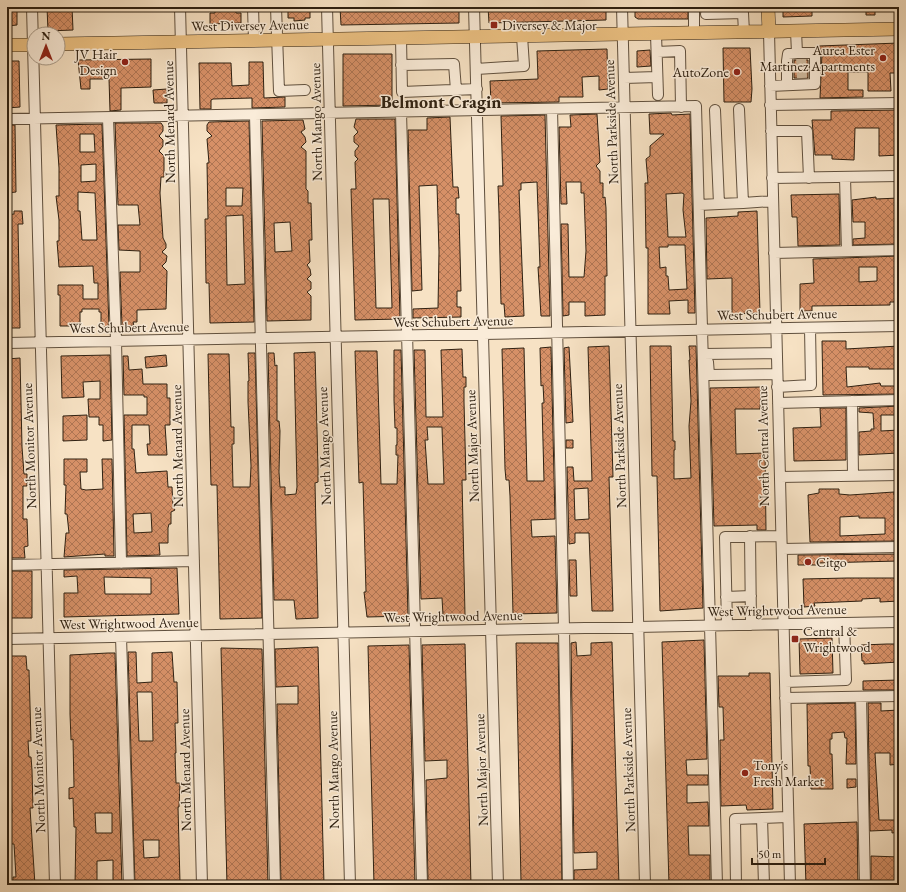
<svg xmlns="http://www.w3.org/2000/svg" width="906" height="892" viewBox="0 0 906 892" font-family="'EB Garamond',serif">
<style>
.building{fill:url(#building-cross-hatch);stroke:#2e2011;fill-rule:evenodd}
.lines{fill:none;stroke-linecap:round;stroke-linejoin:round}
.minor-tunnel{stroke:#cfbba0;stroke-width:10;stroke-dasharray:10 5;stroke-linecap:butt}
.minor-casing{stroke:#60503e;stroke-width:12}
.major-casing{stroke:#2e2011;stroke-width:14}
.minor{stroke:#faecd9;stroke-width:10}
.major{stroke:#ecc182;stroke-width:13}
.poi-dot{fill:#8f2418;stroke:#faecd9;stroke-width:1.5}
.labels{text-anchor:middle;stroke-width:3;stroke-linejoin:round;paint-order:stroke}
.street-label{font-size:14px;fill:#2e2011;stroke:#faecd9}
.poi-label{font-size:14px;fill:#2e2011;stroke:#faecd9;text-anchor:start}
.district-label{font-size:18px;font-weight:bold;fill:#2e2011;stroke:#faecd9}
</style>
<defs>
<pattern id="building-cross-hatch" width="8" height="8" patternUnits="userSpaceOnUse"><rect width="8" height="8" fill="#d69067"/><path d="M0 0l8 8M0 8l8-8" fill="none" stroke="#ae7553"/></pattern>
</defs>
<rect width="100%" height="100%" fill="#f7e2c4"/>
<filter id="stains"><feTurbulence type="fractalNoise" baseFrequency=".005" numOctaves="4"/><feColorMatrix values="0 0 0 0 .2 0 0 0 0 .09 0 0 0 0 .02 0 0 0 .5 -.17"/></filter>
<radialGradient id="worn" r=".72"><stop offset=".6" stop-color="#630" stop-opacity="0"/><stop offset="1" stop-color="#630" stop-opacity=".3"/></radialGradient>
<path class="building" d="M7,7H17V25L7,26Z
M47,7H72L73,30L48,31Z
M215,7H236V13H241V23L210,24V13H215Z
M288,7H310V18H305V20L294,21V18H288Z
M340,7H459V23L341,25Z
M488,7H606V20L489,23Z
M635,7H688V19H638L635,17Z
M783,7H812V16L783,17Z
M866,7H875V15H866Z
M899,43V73H890L891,91H868V72H848V90H863V97L820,98L822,53L819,46Z
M723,48H750L752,89L751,102H724Z
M607,49L608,89L599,90V76L582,77L583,97H559V102L491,103L490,81L538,79L537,51Z
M650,50L651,66L637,67V51Z
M343,54H392V105L343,106Z
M151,59V87L121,88V110L110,111L109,79H90V89H81L78,60Z
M794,60H808V78H794Z
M7,61H19L20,107L7,108Z
M249,62H263L264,98L285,97V107L252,108V98L213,99L211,100V109H200L199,63H231L232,86L249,85Z
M167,89V103H154L153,90Z
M899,110V155L879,156V128H855L854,160L832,159V155H815L812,120H831V111Z
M671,113L672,115L690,114L695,313H688V300L669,301L670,314H648V248H646L645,183H648L646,159L650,156V146L664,134H650L649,114ZM682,193L684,194L683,210L686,237H668L666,194ZM668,245H685L687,289L669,290L668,276H666V267L660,268L659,247H668Z
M597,114L600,162L596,166L600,171V183H603V198L605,197L606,208L607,276H605V315L585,316V302H569V315L563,316L561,224H568L569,277H584L586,251L584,193H581V182H566L567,204H561L559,127H571L570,115Z
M545,115L550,316H541L538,267H540L537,182L521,183V190H519L524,316L505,317L504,304H501L499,213L498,186H503L501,116Z
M450,117L453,187H458L459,198H456V214H459L461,291H457V307H461V317L413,318V309L438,308L439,252L437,185L419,186L422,290L412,291L408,130H427V118Z
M356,119H395L400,319L355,320L351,189H356L355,162L358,159L355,156V151L359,146L354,142V136L358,132L354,127ZM373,199H389L392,308H376Z
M303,120L305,129L301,132L305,137L306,142L301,147L306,151V189L308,191V203H311L312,240H309L310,262L307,265L310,269L311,275L307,279L311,282V289L307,292L311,296V320L267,321L262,121ZM290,222L292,251L275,252L274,223Z
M249,121L254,322L210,323L209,283H206L205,219H208L207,163H209L207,139L212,136L207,131V125L209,122ZM226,188H243L242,206H226ZM243,215L245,284L227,285L226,216Z
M115,123H161L163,126V131L159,136L163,140V146L159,151L164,156V177H161L160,193L163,238L166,244V248L162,252L167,256L166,262L162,266L167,271L166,309L137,310V322H133L134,326H122L120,272H140V251L119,250L118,225H140L138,205H118Z
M102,124L109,327H101V312H99V309H82V312H80V326H60V295H58V285H83V299H98V283H94L93,266L59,267L57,241H59V220L56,196H59V168L56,125ZM80,134H94L95,152H80ZM96,164V181L81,182V165ZM78,192L95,193L97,240H82L80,211H78Z
M7,125H15L16,192L7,193Z
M839,194L840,245L798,246L797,217H792L791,195Z
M876,197V199L899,198V244L853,245V239L865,238V222H853L852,200Z
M14,211H22L23,224H18L20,328H7V215L14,214Z
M757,211L760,313L732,314V278L707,279L706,218L738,216V212Z
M899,256V302H890V305L812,306V311H800V284L814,283L813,259ZM859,267H877V281L859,282Z
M822,341H846V349L899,346V369H869V367H846L847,387L880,383L881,386H899V394L823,395Z
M609,346L613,477H609L613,611H592L589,533H575V543L569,544L567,467H573L574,481H592L588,347ZM588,488L589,519L575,520L574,489Z
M650,346H671L673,441H675V450H674V479L691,478L689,426L691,401L689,360H690L689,346H696L703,608L660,611L657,476H652Z
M551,347L555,519L531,520L532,537L555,536L557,613L513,614L510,496L509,480H506L505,469L502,349L524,348L527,481H544L542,403H544L543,385L541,386L540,348Z
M569,347L573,422L566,423L564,348Z
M462,349L463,377H466V387H464V402L466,480H462L465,615H443L442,598L421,599L414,350H425L426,417H443L441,350ZM427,427H442L444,484H428L425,440H428Z
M394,350H401L408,616L367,617L364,592H366L363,482L359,483L355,351H377L381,484H397L398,455H396V445H397V428H395L394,400Z
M315,352L318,469V482L315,483L318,618L296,619L294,600H274L268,353H274L275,366L277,365V421H279L280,431L279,472L280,487H285V495L296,494L297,487L294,353Z
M248,353H255L262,618L220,619L217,485H211L208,354H229L231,427H234V444H232L233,487H250L251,466L248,402V381H249Z
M110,355L112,440L103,441V425H99V417H89L88,399H100V381L83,382L84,397L62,398L61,356Z
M166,355L167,366L146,368L145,357Z
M123,356H128L129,370L142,369L143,384H167V398H170V425H165L167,455H148L147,444H150L149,425H132V449H134L136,473L167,471L168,487H172L173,507L175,510L171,512V524H169L168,528V543H159L160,555L127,556L124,415H147V397H144V395H124ZM151,513L152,532L134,533L133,514Z
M20,358L22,447L24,474H27V486H23V519H27L28,546L24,547L25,558H7V549H9V532H7V359Z
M761,387L760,409H735L736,454L765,453L766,530H757V525L714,526L710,388Z
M899,406V415H881V431L899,430V453L859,455V432L871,431V429H874L873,413L859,412V408Z
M820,408H846V460L794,461L793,428L821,427Z
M87,415V440L63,441V416Z
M566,440H573V448H566Z
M64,459H87V472H80L81,489L86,490L103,489L102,459H112L114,556H105V554L64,557L66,533H69L67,514H65L66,485H64Z
M819,489H839V494L850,495L894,492V495H899V541L810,542L808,495L819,493ZM859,516V518H885V534L840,536V517Z
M899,554V561L818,563V565H798V555Z
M569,560H576L577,596H570Z
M177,568L179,614L64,617V593H78L77,576L64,577V570ZM104,577L151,578V594H105Z
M7,571H32V618H7Z
M847,578H899V601L880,602V598L862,599V601L814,603L815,606L804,607L803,579Z
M832,638L833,673L800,674L799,639Z
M704,640L707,759L686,760L687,775H708V785H687V803L708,802L709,826H688L689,855H710V885H669L662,642Z
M576,642L577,656L591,655V643L612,642L619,885H574V870L597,869V852L574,853L571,643Z
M516,643H558L562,885H522L521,882Z
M465,644L471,885H442V882L428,883L426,780L447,778V760L425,761L422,645Z
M887,644H899V662L864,664V661H862L861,645Z
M409,645L415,883L374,885L368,646Z
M318,647L324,885H281L277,704H298V686L276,687L275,649Z
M221,648L262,649L268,884L227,885Z
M128,652H136L137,683L152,682V653L172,652L174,682H177L178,723H175L176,753H175L176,783H180L179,807H178L180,883L135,885ZM137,692H152L153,741H139ZM143,840H159V857L144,858Z
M108,653H115L122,885H113V860L97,861V885H75L76,827H74L73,798L69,799V788L74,787L73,739L71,740L70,714V655ZM95,813H112V833H96Z
M7,656H26L27,670H29L31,741H28L29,757H31L32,770L33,808H30L35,885H13V877H16L14,844H7V813H12L11,796L8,797L7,784H9Z
M749,673H770L773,809L747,810L746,805L721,806L720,740H724L723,707H719L718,676H749Z
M899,680V690H863V681Z
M855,703L856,764H846L847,738H845L844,732L832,733V739H830V754H832L833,789H811L810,766H808L807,704Z
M868,703H881V711L899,710V764L890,765V753H875L879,820H899V832L892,833V830L870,831Z
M847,779H856V787L847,788Z
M857,822L858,885H806L804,824Z
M871,856L899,857V885H871Z"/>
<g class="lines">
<path class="minor-tunnel" d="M801,57L802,78"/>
<defs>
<path id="minor" d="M32,7L55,885
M180,7L202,885
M253,7L254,41
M276,7L279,91L305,90
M327,7L350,885
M474,7L498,885
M622,7L645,885
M694,7V33
M706,14L743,13L744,32
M769,32L790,885
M656,34L658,95
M401,38L402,92L477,89
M657,52L680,51L681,107
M401,65L454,64L456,90
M476,69L524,66L522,36
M624,78L657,77
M787,85V61L788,54L797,53
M770,86L815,84V53H797L796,31
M770,105L899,103
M552,109L564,628L568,885
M739,109L743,203L773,201
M715,110L719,204L743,203
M401,112L422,885
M255,115L275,885
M108,118L116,341L121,563
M7,119L696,106L717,885
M771,131H807L809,178
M845,177L847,251
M772,178L899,176
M699,205L719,204
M774,253L899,250
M7,343L899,326
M703,354L777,353
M708,362L709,375L777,374
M777,387L811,385L810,328
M852,401L853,476
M778,403L899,400
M780,477L899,475
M750,536L751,625
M782,549L899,547
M7,565L194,561
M726,597L751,596
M727,625L725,537L781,536
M121,637L129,885
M7,639L899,622
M785,682L846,680L844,623
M861,697L865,885
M785,698L899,696
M762,818L764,885
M736,885L735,819L788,817"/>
<path id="major" d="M768,7L769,32
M58,44L899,29
M7,45H34"/>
</defs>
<use href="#minor" class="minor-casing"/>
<use href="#major" class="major-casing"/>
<use href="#minor" class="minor"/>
<use href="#major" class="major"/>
</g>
<g class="poi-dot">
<rect x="490" y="21" width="8" height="8" rx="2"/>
<circle cx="883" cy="58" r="4"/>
<circle cx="125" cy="62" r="4"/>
<circle cx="737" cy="72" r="4"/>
<circle cx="808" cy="562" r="4"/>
<rect x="791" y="635" width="8" height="8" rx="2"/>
<circle cx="745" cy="773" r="4"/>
</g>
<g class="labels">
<g class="street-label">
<text transform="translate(250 25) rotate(-1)" y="5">West Diversey Avenue</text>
<text transform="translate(169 122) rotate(-91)" y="5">North Menard Avenue</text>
<text transform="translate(316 122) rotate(-91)" y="5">North Mango Avenue</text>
<text transform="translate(611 122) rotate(-92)" y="5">North Parkside Avenue</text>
<text transform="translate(777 314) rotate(-1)" y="5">West Schubert Avenue</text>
<text transform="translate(453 321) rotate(-1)" y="5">West Schubert Avenue</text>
<text transform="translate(129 327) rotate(-1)" y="5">West Schubert Avenue</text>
<text transform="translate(29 446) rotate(-92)" y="5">North Monitor Avenue</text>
<text transform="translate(177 446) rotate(-91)" y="5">North Menard Avenue</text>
<text transform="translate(324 446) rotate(-92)" y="5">North Mango Avenue</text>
<text transform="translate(472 446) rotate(-92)" y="5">North Major Avenue</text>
<text transform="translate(619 446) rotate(-92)" y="5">North Parkside Avenue</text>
<text transform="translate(763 446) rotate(-91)" y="5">North Central Avenue</text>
<text transform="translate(777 610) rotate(-1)" y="5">West Wrightwood Avenue</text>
<text transform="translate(453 616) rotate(-1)" y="5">West Wrightwood Avenue</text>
<text transform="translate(129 623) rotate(-1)" y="5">West Wrightwood Avenue</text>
<text transform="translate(38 770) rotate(-92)" y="5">North Monitor Avenue</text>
<text transform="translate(185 770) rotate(-91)" y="5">North Menard Avenue</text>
<text transform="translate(333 770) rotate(-91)" y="5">North Mango Avenue</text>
<text transform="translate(481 770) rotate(-92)" y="5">North Major Avenue</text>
<text transform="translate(628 770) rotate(-92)" y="5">North Parkside Avenue</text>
</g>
<g class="poi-label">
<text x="502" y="30">Diversey &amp; Major</text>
<text x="875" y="55" text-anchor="end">Aurea Ester<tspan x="875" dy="16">Martinez Apartments</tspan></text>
<text x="117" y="59" text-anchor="end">JV Hair<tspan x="117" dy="16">Design</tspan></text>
<text x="729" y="77" text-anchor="end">AutoZone</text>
<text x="816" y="567">Citgo</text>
<text x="803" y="636">Central &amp;<tspan x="803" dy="16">Wrightwood</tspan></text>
<text x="753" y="770">Tony's<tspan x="753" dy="16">Fresh Market</tspan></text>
</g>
<g class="district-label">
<text x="441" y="108">Belmont Cragin</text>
</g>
</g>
<rect width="906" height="892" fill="none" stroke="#f7e2c4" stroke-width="24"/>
<rect x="8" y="8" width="890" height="876" fill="none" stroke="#2e2011" stroke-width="2"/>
<rect x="12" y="12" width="882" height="868" fill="none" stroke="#2e2011"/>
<g transform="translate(46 46)"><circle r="19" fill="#faecd9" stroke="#a89a89"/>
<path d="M0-3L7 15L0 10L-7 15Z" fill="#8f2418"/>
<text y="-6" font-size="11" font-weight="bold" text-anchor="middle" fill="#2e2011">N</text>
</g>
<path d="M752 858v6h73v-6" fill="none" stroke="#2e2011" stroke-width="2"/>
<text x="758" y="858" font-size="12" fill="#2e2011" stroke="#faecd9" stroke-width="3" paint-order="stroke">50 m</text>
<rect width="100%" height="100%" filter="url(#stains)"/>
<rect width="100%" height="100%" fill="url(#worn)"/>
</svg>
